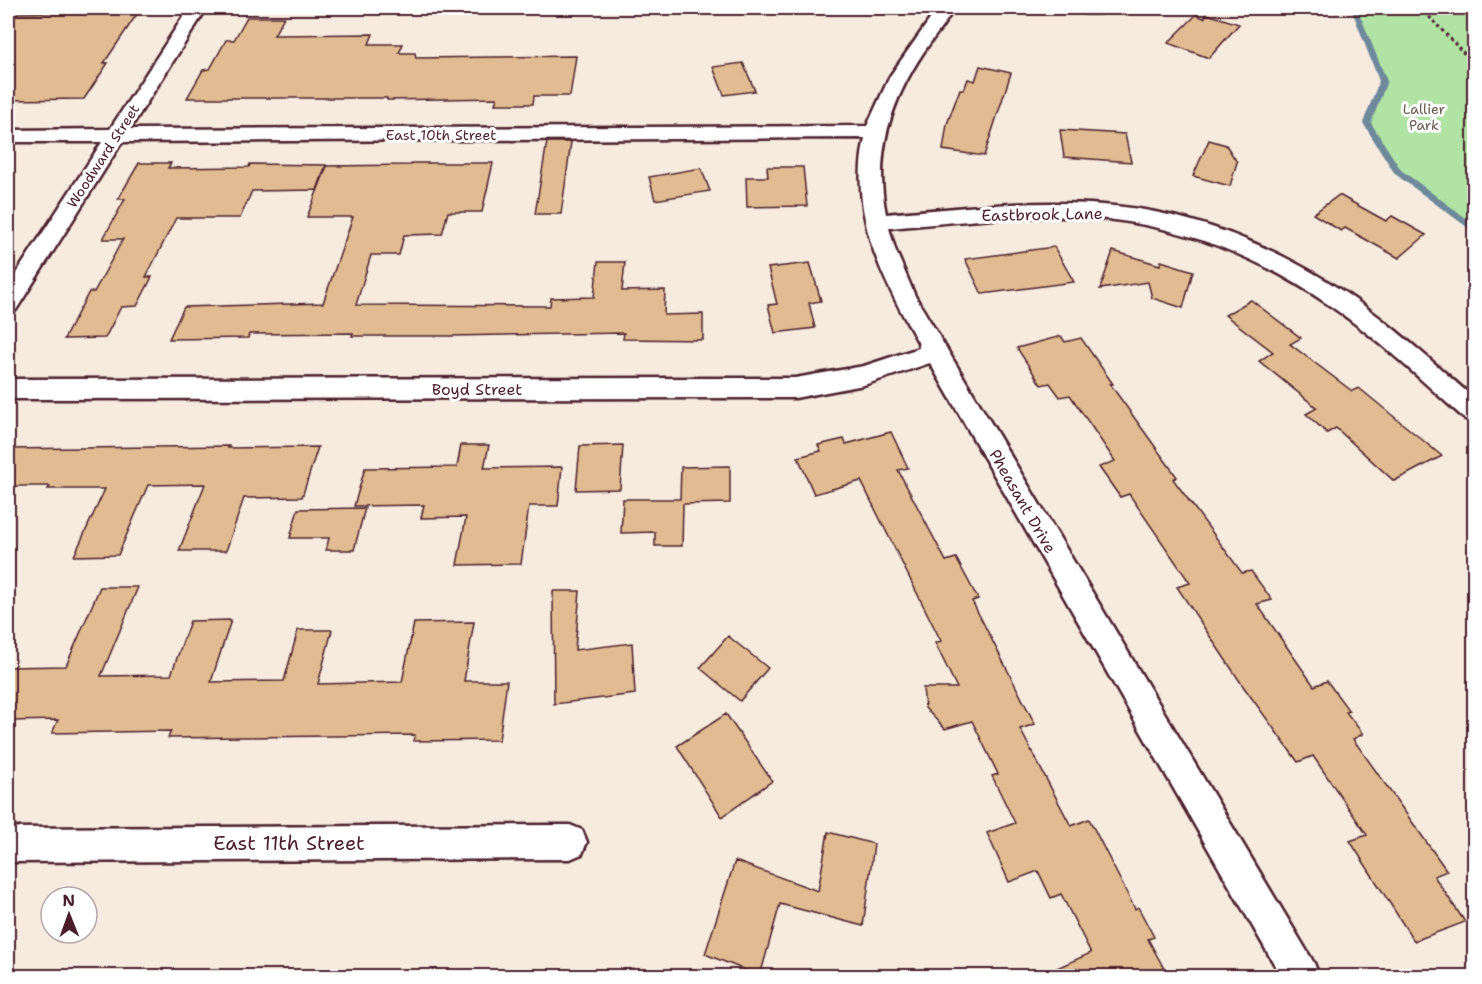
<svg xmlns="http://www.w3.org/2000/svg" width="1482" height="984" viewBox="0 0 1482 984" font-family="'Shantell Sans',sans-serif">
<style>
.green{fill:#b1e3a4;stroke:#7e8168;stroke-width:1.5}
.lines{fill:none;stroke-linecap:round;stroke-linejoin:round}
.stream{fill:#6e899b;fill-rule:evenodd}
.building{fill:#e1bc92;stroke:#4a1f2b;stroke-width:1.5}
.minor-casing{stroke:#4a1f2b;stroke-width:5}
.path{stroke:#4a1f2b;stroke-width:3;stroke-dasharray:3 3;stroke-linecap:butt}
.minor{fill:#fff;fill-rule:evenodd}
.labels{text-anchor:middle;stroke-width:6;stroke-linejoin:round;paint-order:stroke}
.far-park-label{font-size:14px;fill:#695a4f;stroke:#fff}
.far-street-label{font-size:14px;fill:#4a1f2b;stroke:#fff}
.street-label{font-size:16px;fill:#4a1f2b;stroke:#fff}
.near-street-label{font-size:20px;fill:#4a1f2b;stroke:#fff}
</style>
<rect width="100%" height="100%" fill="#f6ebde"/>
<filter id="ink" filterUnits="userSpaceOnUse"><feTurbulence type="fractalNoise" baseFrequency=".0167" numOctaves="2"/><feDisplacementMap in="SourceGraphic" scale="12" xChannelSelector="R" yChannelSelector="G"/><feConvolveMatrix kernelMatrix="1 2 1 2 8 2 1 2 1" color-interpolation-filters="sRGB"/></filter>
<g filter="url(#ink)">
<path class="green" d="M1354,8H1474V228L1398,172L1367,123L1383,81Z"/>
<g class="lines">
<path class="stream" d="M1351,8H1357L1387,81L1371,123L1401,170L1474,224V231L1471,230L1395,174L1363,123L1379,81Z"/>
</g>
<path class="building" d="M139,11L104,63H108L84,99L8,100V26L18,13Z
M1207,14L1239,24L1209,58L1168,43L1196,15L1204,18Z
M247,17H284L274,35L373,34L369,44H403L399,53H415L416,58L576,56L570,96H534L533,104H495L497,98L387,100V98H187L203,70L210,69L226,40H234Z
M743,63L755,91L724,95L713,67Z
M980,66L1011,73L984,156L943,150L947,124L960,89L964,90L968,79L975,81Z
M1060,130L1125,134L1131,162L1064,157Z
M1209,140L1226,145L1237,162L1230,186L1193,176Z
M547,142H571L561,214H535Z
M139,163H171L168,168L249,167L250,164L326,165L317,190L252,191L240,218H176L146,277H152L137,306L121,307L105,338L64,339L89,292H94L123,239H103L125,199H118Z
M412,163H493L482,212H448L442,234L404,235L399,255H371L356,305L550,306L551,298L594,297L598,262H625L622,291L665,290L664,315L703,314V340L623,339L624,333L450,336H352L353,333L249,334L248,338L169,339L184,307L323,303L353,217H307L327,166L411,165Z
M767,167H803L807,206L747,207L746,177H768Z
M701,168L710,191L655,200L649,177Z
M1339,195L1386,221L1392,216L1426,235L1399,258L1345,228L1341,231L1313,214Z
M1054,247L1074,282L982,294L965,259Z
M1113,251L1160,265L1161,261L1193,271L1183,308L1152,298L1148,282L1100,289Z
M810,263L821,301L809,303L815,328L775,333L768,305L777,304L768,268Z
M1251,300L1301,338L1290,344L1352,391L1359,388L1442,456L1394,481L1336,428L1327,433L1306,414L1317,408L1259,361L1273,352L1225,315Z
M1061,336L1065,342L1081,338L1113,384H1110L1177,477L1173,479L1242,573L1251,571L1272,600L1257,604L1314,686L1327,681L1349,711L1346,712L1363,734L1353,739L1447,871L1434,876L1465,922L1414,941L1350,841L1367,835L1313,756L1298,762L1243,686L1177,587L1190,583L1129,494L1120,497L1099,467L1115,461L1070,395L1060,397L1050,383L1041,385L1017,348Z
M891,432L908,468L898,470L946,561L956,558L978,599L972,601L1035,724L1020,729L1071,826L1089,819L1135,909L1138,907L1154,937L1148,939L1168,976H1039L1091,953L1061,894L1051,898L1038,871L1009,882L987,833L1015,823L992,776L998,774L972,721L945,729L925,708L923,688H957L935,643L941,641L861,481L814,494L798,457L821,451L818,445L844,439L846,444Z
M461,445H489L484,468L562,467L558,506H529L521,564L457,565L466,517L421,518L424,505L354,506L365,468L457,467Z
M623,445L620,489L576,490L580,446Z
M229,446L228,448L318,447L302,497L244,498L226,551H179L205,484L148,485L118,555L74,556L105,489H48L50,486H8V449Z
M730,466V503L683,504L682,546H655V532L621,533L623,499H680L681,467Z
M365,508L354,550H326L329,538H290L298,509Z
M100,587H138L101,676L171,675L190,621L231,620L211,682L284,681L298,630H332L318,684L402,682L414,623L474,622L464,681H507L499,740L414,741L415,735L168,738L171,731L52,733L58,720L8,721V667L66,666Z
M553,591H580L575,650L632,643L635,694L554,704Z
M728,636L768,668L740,701L700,668Z
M726,714L772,781L722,817L677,746Z
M828,832L874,844L863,926L780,904L760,976L705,954L735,861L818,891Z"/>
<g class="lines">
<defs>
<path id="minor" d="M189,8H207L130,129L867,126L890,76L938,8H954C946,23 933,38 923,53C890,103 874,154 886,214C958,208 1030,199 1103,205C1189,211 1273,245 1344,292C1391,323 1432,362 1474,398V422L1465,419C1421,380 1378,338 1329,305C1263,259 1187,228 1107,219C1034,212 961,222 889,228L895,249L915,296L1314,963L1319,976H1281L930,363L864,385L795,398L8,399V379L795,378L864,366L919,348L918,342C882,279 848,212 865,138L122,142L16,310L8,312V286L102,142H8V130L110,129Z
M1077,8H1108L1105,12C1096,14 1088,14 1079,12Z
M570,825L582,830L587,842L582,854L570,859L8,862V828Z"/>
</defs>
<use href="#minor" class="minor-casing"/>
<path class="path" d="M1421,8L1474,64"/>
<use href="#minor" class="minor"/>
</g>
</g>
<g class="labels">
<g class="far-park-label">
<text x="1424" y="114">Lallier<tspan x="1424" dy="16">Park</tspan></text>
</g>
<g class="far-street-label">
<text x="441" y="140">East 10th Street</text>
<text transform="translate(103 156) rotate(-57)" y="5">Woodward Street</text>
</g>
<g class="street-label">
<text transform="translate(1042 214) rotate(-1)" y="6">Eastbrook Lane</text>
<text x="477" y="395">Boyd Street</text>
<text transform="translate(1023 501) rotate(60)" y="6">Pheasant Drive</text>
</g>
<g class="near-street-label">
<text x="289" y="850">East 11th Street</text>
</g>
</g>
<rect width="1482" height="984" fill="none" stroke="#fff" stroke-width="30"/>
<rect x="15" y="15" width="1452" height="954" fill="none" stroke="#4a1f2b" stroke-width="2" filter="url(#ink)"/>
<g transform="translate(69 915) rotate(359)"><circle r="28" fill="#ffffff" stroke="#b7a5aa" stroke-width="1.5"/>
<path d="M0-4.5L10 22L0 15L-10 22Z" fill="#4a1f2b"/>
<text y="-9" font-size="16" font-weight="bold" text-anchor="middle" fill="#4a1f2b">N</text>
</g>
</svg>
